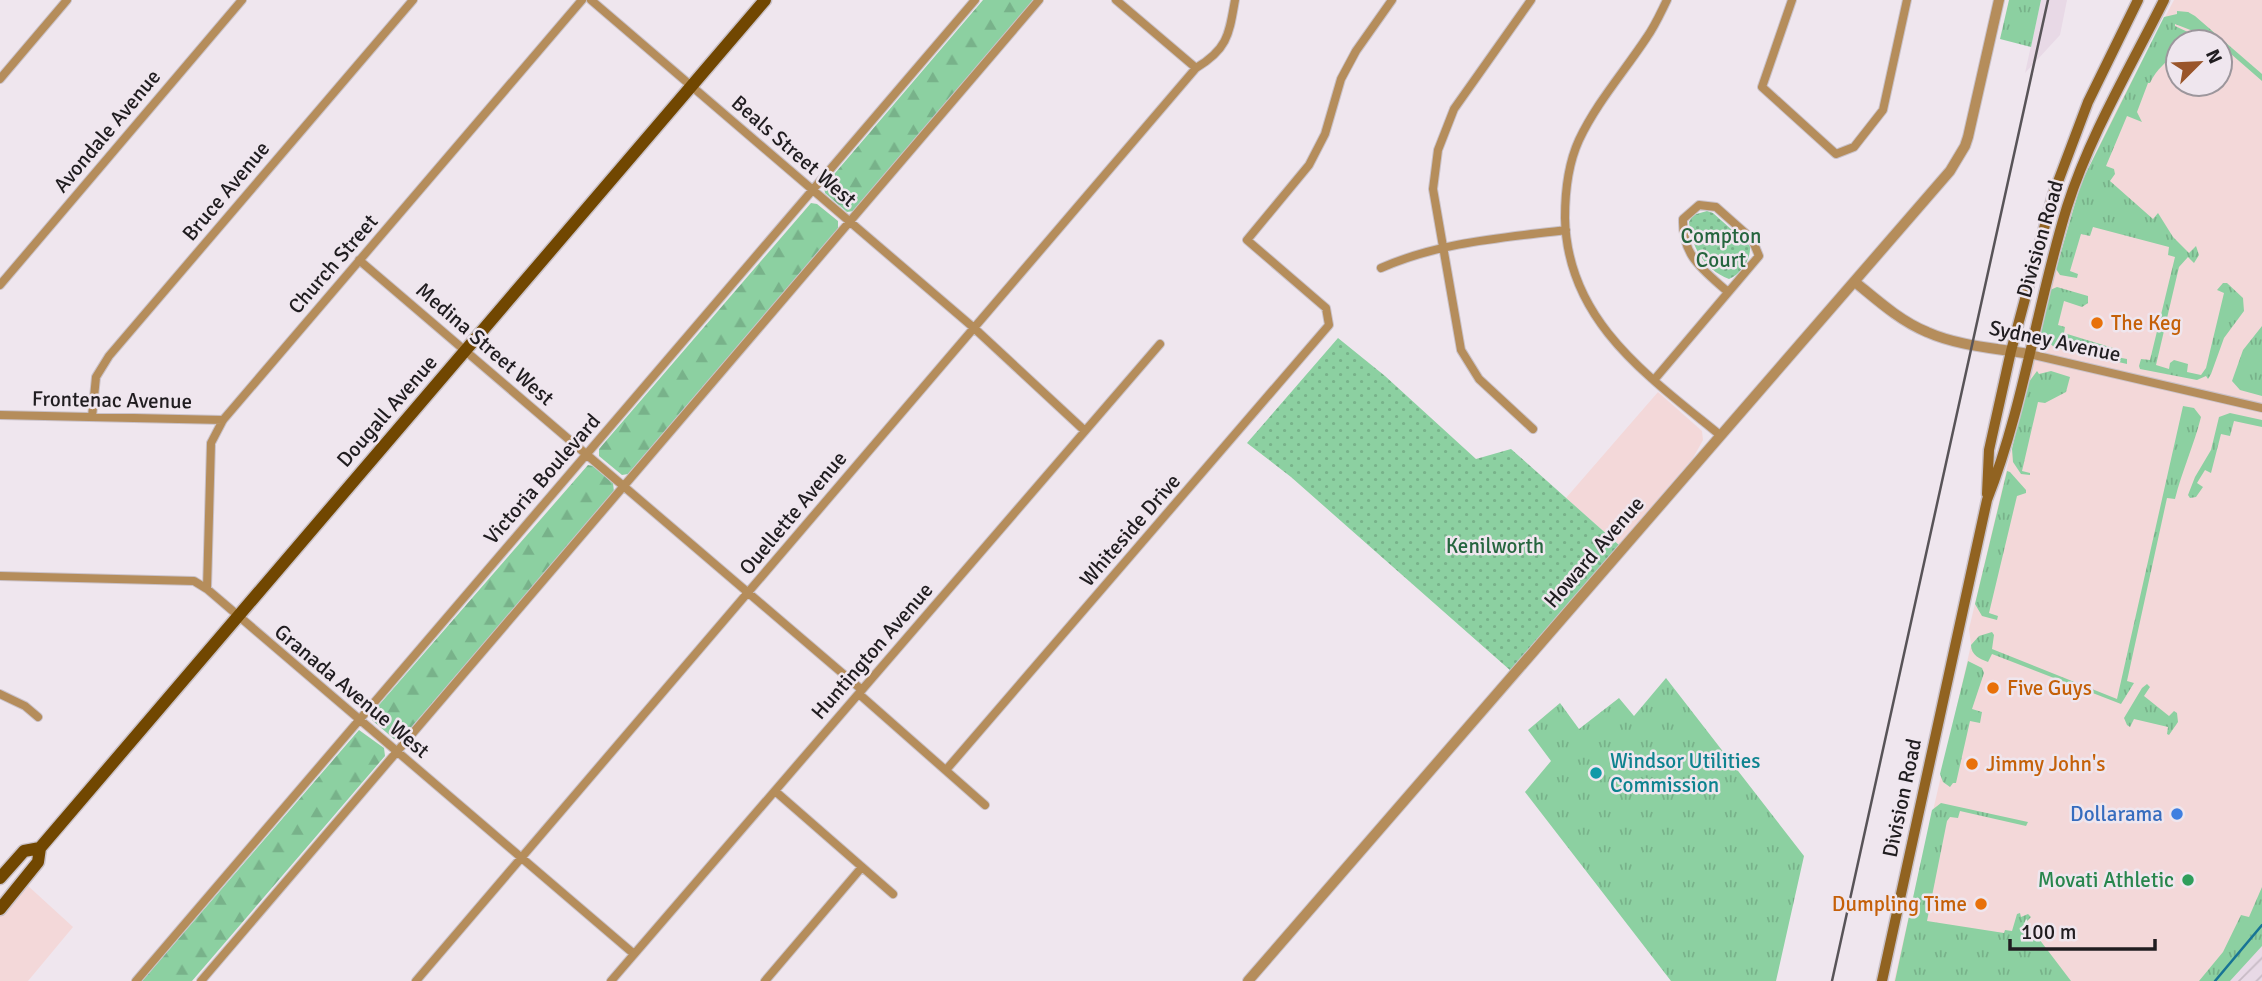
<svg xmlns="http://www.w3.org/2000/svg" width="2262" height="981" viewBox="0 0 2262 981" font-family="Signika,sans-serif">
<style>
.commercial{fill:#f3d8d9;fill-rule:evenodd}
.industrial{fill:url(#industrial-furrows)}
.built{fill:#e8d9e6}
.grass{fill:url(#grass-tufts)}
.forest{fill:url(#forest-firs)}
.park{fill:url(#park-dots)}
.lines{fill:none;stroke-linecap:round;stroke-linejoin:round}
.stream{stroke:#187495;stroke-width:2.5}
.minor-casing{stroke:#cac2c9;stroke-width:10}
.tertiary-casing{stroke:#cac2c9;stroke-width:12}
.secondary-casing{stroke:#cac2c9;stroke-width:13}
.primary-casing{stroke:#cac2c9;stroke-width:15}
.minor{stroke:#b58d5b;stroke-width:8}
.tertiary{stroke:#b58d5b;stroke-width:10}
.secondary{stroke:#916321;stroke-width:10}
.primary{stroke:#714701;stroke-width:12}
.rail{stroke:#585458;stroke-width:2.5}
.food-dot{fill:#e8710a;stroke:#efe6ee;stroke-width:2.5}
.culture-dot{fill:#0f9aa8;stroke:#efe6ee;stroke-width:2.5}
.shop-dot{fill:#3f7fe0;stroke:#efe6ee;stroke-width:2.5}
.leisure-dot{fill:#2e9e5b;stroke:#efe6ee;stroke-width:2.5}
.labels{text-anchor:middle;stroke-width:5;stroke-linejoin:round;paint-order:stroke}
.street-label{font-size:21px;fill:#201d20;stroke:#efe6ee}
.park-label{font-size:21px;fill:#25653e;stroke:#efe6ee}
.food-label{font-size:21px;fill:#c56008;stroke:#efe6ee;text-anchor:start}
.culture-label{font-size:21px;fill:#0d838f;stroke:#efe6ee;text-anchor:start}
.shop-label{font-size:21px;fill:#366cbe;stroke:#efe6ee;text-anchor:end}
.leisure-label{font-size:21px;fill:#27864d;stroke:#efe6ee;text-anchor:end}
</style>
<defs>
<pattern id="industrial-furrows" width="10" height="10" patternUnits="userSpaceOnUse" patternTransform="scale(1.75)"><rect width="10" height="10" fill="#e8d9e6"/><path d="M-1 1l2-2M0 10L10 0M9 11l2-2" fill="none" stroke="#c7bac5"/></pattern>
<pattern id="grass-tufts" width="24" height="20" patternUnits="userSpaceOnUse" patternTransform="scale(1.75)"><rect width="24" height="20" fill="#8cd0a1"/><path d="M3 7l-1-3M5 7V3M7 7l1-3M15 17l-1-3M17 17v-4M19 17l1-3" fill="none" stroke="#78b28a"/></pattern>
<pattern id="forest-firs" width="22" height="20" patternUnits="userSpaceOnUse" patternTransform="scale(1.75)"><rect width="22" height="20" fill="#8cd0a1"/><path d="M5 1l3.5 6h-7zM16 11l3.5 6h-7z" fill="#78b28a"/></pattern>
<pattern id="park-dots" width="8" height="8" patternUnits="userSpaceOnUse" patternTransform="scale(1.75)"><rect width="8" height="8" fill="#8cd0a1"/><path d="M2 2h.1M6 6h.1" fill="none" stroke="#78b28a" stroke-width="1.8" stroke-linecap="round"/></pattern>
</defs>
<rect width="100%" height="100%" fill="#efe6ee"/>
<path class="commercial" d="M2174,0H2262V930L2217,981H1894L1971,645L1969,629L2038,337L2066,230L2081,183L2118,107ZM2178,42H2220V84H2178Z
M1658,392L1702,431L1703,440L1693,458L1619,545L1566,498Z
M26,884L73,927L28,981H0V915Z"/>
<path class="industrial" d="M2262,930V981H2217Z"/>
<path class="built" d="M2041,0H2067L2060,35L2025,73Z"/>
<path class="grass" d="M2009,0H2041L2031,47L2000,39Z
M2177,11L2188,12L2195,16L2262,74V81L2231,54L2225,61L2220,57V42H2205L2193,31L2175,24V26L2192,34L2185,42H2178V50C2168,61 2156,69 2150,83H2148L2137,112L2142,122L2127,116L2106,166L2114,169L2115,174L2110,181L2153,219L2158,213L2173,237L2189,253L2196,246L2199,255L2194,263L2188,257L2179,267L2156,365L2169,369L2170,363L2174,360L2188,364L2187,372L2201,375L2206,368L2224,293L2217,290L2223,283H2227L2243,298L2244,311L2224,338L2211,374L2208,379L2206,376L2197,380L2140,369L2139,366L2141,359L2150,360L2175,257L2168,255L2169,247L2093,227L2090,236L2081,234L2070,271L2078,274L2077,278L2060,275L2056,269L2081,183L2164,17L2177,14Z
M2057,287L2088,296V303L2082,307L2064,301L2058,325L2065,327L2064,333L2113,348L2111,356L2127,359V364L2054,347L2047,341L2044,342L2039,331L2050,290Z
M2262,326V396L2240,390L2232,381L2243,350Z
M2037,371L2039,374L2051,371L2070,377L2066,392L2045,403L2038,402L2022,471L2030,473V475L2021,474L2013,462L2012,449L2026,386Z
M2183,406L2194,408L2201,417C2194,445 2182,471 2175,499L2167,498L2127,681L2134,683L2121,704L1992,654L1988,662C1980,659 1971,655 1971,645L1979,636L1992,632L1994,635L1992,649L2117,699Z
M2230,413L2262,420V427L2234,421L2230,436L2221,434L2211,473L2205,470L2197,483L2203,487L2196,497L2190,498L2188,495L2195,477L2211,450L2219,417Z
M2007,471L2010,472L2026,490V493L2017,496L1989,613L1998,616L1997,620L1982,616L1975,604Z
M1968,661L1982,668L1984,673L1972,709L1982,712L1980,723L1970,721L1956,783H1953L1950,787L1943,782L1940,774Z
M1666,678L1804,856L1776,981H1671L1525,792L1551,761L1528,730L1560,703L1579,729L1619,698L1634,716Z
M2147,684L2150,687L2144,696L2169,716L2174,711L2177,713L2178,722L2169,735L2167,734L2168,727L2134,719L2130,727L2127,725L2124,718L2142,688Z
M1941,803L2028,822L2026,826L1960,811L1958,818L1950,817L1947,821L1927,921L2004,933L2005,930L2012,931L2017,914L2020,913L2021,917L2028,914L2031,917L2026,922L2071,981H1895L1932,810Z
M2262,887V946L2230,981H2199L2223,952L2241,915L2249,917Z"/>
<path class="forest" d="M983,0H1035L854,211L847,212L825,193L824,186Z
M811,203L817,204L838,221V229L628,474L622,475L599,456V449Z
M588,465L593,466L613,483L614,492L402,738L394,739L372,720V713Z
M359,730L384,748L385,756L192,981H142Z"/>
<path class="park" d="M1707,211L1713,213L1750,246C1751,260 1741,274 1729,279C1705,270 1691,247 1689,222L1693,215Z
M1338,338L1385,376L1476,459L1511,449L1619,545L1511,671L1291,477L1247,443Z"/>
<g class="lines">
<path class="stream" d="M2215,981L2262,925"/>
<defs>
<path id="minor" d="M591,0L974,328L1085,431
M1116,0L1196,68
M1531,0L1454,109L1438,150L1433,189L1461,350L1479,379L1533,429
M1667,0C1661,12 1655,26 1647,37C1624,72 1597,102 1579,140C1568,164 1565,192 1565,218C1567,321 1648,376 1720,435
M1792,0L1762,87L1836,154L1854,147L1883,110L1907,0
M0,79L67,0
M359,260L862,690
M1381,268C1440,242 1502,238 1566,230
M0,285L242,0
M2029,354L2262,408
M1654,380L1759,256L1752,239L1716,207L1699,205L1683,219C1682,256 1702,269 1728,292
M0,415L223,420
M92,417L96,377L109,356L413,0
M0,576L194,581L207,589L634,954
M207,589L211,443L223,420L582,0
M0,694L25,706L38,717
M859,694L985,805
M946,770L1329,325L1326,308L1247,240L1309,165L1325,134L1341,79L1356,51L1392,0
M775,791L893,894
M136,981L975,0
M201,981L1039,0
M416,981L1196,68C1228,49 1229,34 1235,0
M611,981L1160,344
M765,981L862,867"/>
<path id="tertiary" d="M1855,282C1877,300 1900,321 1927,332C1958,346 1996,348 2029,354
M1248,981L1950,171L1965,146L1968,137L1999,0"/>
<path id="secondary" d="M1987,494L1989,450L2011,351L2053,195L2088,102L2138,0
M1882,981L1987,500C2024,406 2037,304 2067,207C2090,135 2130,68 2164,0"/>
<path id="primary" d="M0,878L24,851L40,848
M0,909L38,862L40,848L765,0"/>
</defs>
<use href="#minor" class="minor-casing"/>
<use href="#tertiary" class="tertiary-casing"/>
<use href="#secondary" class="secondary-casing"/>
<use href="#primary" class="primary-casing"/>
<use href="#minor" class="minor"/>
<use href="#tertiary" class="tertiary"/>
<use href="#secondary" class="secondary"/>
<use href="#primary" class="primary"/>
<path class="rail" d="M1832,981L2048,0"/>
</g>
<g class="food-dot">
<circle cx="2097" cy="323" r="7"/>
<circle cx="1993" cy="688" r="7"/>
<circle cx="1972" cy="764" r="7"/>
<circle cx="1981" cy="904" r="7"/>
</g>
<circle class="culture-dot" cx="1596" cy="773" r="7"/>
<circle class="shop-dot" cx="2177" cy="814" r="7"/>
<circle class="leisure-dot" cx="2188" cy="880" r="7"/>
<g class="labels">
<g class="street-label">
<text transform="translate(107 131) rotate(-50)" y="7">Avondale Avenue</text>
<text transform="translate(794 151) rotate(41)" y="7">Beals Street West</text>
<text transform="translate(226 191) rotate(-50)" y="7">Bruce Avenue</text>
<text transform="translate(2040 239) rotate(-74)" y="7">Division Road</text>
<text transform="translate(333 264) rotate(-49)" y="7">Church Street</text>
<text transform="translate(2055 341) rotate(12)" y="7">Sydney Avenue</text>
<text transform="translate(485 344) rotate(41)" y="7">Medina Street West</text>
<text transform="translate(112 400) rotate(1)" y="7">Frontenac Avenue</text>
<text transform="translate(387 411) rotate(-49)" y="7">Dougall Avenue</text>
<text transform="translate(542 479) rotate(-49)" y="7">Victoria Boulevard</text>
<text transform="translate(793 513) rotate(-50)" y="7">Ouellette Avenue</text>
<text transform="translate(1130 530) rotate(-49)" y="7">Whiteside Drive</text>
<text transform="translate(1594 552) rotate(-49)" y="7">Howard Avenue</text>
<text transform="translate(872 651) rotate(-49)" y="7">Huntington Avenue</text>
<text transform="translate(352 691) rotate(40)" y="7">Granada Avenue West</text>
<text transform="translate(1902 798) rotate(-78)" y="7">Division Road</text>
</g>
<g class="park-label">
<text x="1721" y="243">Compton<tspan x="1721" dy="24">Court</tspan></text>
<text x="1495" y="553">Kenilworth</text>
</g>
<g class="food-label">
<text x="2111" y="330">The Keg</text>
<text x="2007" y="695">Five Guys</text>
<text x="1986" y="771">Jimmy John's</text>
<text x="1967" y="911" text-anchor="end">Dumpling Time</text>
</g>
<g class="culture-label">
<text x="1610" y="768">Windsor Utilities<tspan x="1610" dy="24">Commission</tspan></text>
</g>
<g class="shop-label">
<text x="2163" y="821">Dollarama</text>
</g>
<g class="leisure-label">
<text x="2174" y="887">Movati Athletic</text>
</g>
</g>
<g transform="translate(2199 63) rotate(66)"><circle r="33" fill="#efe6ee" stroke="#9c969c" stroke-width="2"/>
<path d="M0-5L12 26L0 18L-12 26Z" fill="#9a552a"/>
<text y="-10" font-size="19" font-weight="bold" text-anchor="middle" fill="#201d20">N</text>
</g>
<path d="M2010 939v10h145v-10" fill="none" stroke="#201d20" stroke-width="3.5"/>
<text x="2021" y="939" font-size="21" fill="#201d20" stroke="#efe6ee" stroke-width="5" paint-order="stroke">100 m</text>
</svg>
